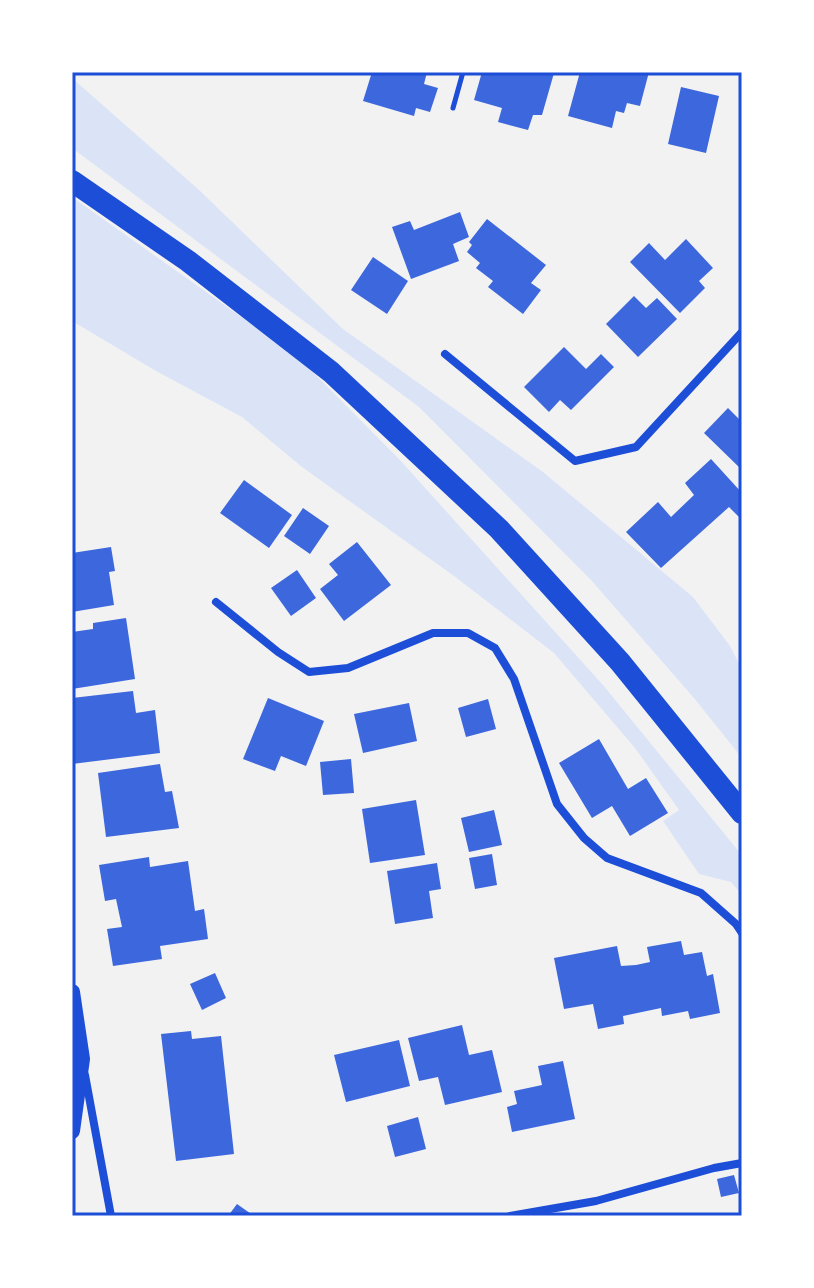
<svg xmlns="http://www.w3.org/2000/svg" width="814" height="1288" viewBox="0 0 814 1288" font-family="'Exo 2',sans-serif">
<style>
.green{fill:#dbe4f7}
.building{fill:#3d67dc}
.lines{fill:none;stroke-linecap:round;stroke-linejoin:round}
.path{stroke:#1d4ed8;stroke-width:5}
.minor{stroke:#1d4ed8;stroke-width:8}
.secondary{stroke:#1d4ed8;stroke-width:16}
.trunk{stroke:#1d4ed8;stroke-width:22}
.neatline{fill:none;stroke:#1d4ed8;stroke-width:3}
</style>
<rect width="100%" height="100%" fill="#f2f2f2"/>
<path class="green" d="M72,78L198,189L343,329L543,472L693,597L730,646L742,669V758L694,698L591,580L419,407L72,148Z
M72,197L298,357L399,459L603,685L736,848L742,856V895L731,882L699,874L663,821L679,810L635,748L554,653L454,576L302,467L242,417L156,371L72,321Z"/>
<path class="building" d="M372,72H427L424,84L438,88L430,112L416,108L414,116L363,101Z
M482,72L554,73L542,115H533L528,130L498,122L502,108L474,100Z
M580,72H649L640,106L627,103L624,113L616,111L612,128L568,116Z
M681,87L719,96L706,153L668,144Z
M460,212L469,237L453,244L459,261L411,279L392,227L410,221L414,230Z
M487,219L546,265L531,283L541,290L523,314L488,287L493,281L476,268L480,263L467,252L472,245L469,242Z
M686,239L713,268L699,281L705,288L680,313L630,262L649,243L665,260Z
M373,257L408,281L387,314L351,290Z
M634,296L646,308L657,298L677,319L638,357L606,324Z
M564,347L586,369L601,354L614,367L571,410L560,400L549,412L524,387Z
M728,408L742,422V470L704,433Z
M711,459L742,493V516L740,518L729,507L661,568L626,532L658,502L671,517L694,495L685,483Z
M244,480L292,515L269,548L220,513Z
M303,508L329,526L310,554L284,536Z
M357,542L391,585L344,621L320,589L338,575L329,564Z
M111,547L115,571L109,572L114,605L72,612V553Z
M297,570L316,598L291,616L271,588Z
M126,618L135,679L72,689V632L93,629V623Z
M133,691L136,713L155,710L160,753L72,764V698Z
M268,698L324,721L306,766L281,756L275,771L243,759Z
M488,699L496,729L466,737L458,708Z
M409,703L417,741L363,753L354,714Z
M599,739L628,789L646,778L668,813L630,836L612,806L592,818L559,763Z
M351,759L354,793L323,795L320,762Z
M160,764L165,792L172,791L179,828L106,837L98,773Z
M416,800L425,855L370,863L362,809Z
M494,810L502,845L469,852L461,818Z
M492,854L497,885L475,889L469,858Z
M149,857L150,867L188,861L195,911L204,909L208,939L160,946L162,959L113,966L107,929L122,927L116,899L105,901L99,865Z
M437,863L441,889L429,891L433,918L395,924L387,871Z
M681,941L684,955L702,952L707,976L713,974L720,1013L690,1019L688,1011L662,1016L661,1008L623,1016L624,1024L598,1029L593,1004L564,1009L554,958L617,946L621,966L636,965L650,962L647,947Z
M215,973L226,998L202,1010L190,984Z
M462,1025L469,1055L492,1050L502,1092L445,1105L438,1077L419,1081L408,1038Z
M191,1031L192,1039L221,1036L234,1154L176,1161L161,1034Z
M399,1040L410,1086L346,1102L334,1055Z
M563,1061L575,1119L512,1132L507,1107L517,1104L514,1091L542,1085L538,1066Z
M418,1117L426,1149L395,1157L387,1126Z
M734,1175L739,1193L721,1197L717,1179Z
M237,1204L254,1216H228Z"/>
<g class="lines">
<path class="path" d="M453,108L463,72"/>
<path class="minor" d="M445,354L575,461L636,447L742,332
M216,602L278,652L309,672L348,668L433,633H468L495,648L514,679L557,804L584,838L607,858L701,893L736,924L742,933
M85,1075L111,1216
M510,1216L596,1201L714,1168L742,1163"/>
<path class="secondary" d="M72,992L82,1059L72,1131"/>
<path class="trunk" d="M72,181L188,261L331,372L499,529L620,662L742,813"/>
</g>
<rect width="814" height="1288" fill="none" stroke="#ffffff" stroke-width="148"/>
<rect x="74" y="74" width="666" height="1140" class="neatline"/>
</svg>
